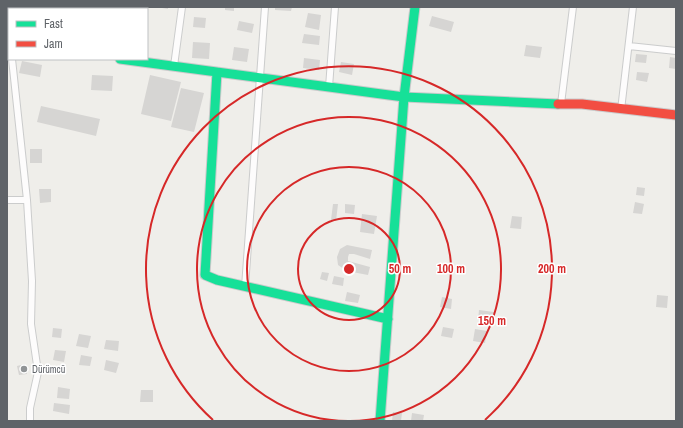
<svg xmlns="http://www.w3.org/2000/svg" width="683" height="428" viewBox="0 0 683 428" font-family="'Archivo Narrow',sans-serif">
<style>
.building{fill:#d6d5d3}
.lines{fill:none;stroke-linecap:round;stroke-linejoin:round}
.street-casing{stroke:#cbcccc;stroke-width:8}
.fast-casing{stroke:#cacacb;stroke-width:11}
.jam-casing{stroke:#cacacb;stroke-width:11}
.street{stroke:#fdfcfc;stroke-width:6}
.fast{stroke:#16e098;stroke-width:9}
.jam{stroke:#f24e42;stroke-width:9}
.ring{fill:none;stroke:#d62828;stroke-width:2}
.poi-dot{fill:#919496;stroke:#fff;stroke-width:1.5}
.labels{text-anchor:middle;stroke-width:3;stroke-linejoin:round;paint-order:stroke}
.poi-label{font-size:10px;fill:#5f6368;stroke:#fff;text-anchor:start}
.centre{fill:#d62828;stroke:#fff;stroke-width:2}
.ring-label{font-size:12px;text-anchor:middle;font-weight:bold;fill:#d62828;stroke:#fff;stroke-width:3;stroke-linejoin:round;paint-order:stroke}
</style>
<rect width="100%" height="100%" fill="#efeeea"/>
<path class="building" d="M156,7H168V9Z
M225,7H234V11L225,10Z
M275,7H292L291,11L275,10Z
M308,13L321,15L319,30L305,27Z
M432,16L454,22L451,32L429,26Z
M194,17L206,18L205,28L193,27Z
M239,21L254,24L252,33L237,30Z
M304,34L320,36L319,45L302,43Z
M193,42L210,43L209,59L192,58Z
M526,45L542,47L540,58L524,56Z
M234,47L249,49L247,62L232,60Z
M636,54L647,55L646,63L635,62Z
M670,57L676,58V69L669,68Z
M304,58L320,60L319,70L303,68Z
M22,61L42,65L40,77L19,73Z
M341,62L354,64L352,75L339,72Z
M637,72L649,73L647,82L636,80Z
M92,75L113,76L112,91L91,90Z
M150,75L181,82L171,121L141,114Z
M181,88L204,93L194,132L171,127Z
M41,106L100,119L96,136L37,122Z
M30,149H42V163H30Z
M637,187L645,188L644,196L636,195Z
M39,189H51V202L40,203Z
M635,202L644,204L642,214L633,213Z
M333,204H338L336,221L331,220Z
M345,204L355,205L354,214L345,213Z
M362,214L377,216L374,234L360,232Z
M512,216L522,217L521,229L510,228Z
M347,245L372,250L370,259L354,254H349L348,257V261L370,267L368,275L347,271L338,265L337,257L340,249Z
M322,272L329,273L327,281L320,279Z
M334,276L344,278L343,286L332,284Z
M347,292L360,295L358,303L345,301Z
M657,295L668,296L667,308L656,307Z
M442,297L452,299L451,309L440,307Z
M479,310L494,312L493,322L478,320Z
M443,327L454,329L452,338L441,336Z
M53,328L62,329L61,338L52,337Z
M475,329L487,331L485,343L473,341Z
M79,334L91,336L88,348L76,346Z
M106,340L119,341L118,351L104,349Z
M55,350L66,351L64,362L53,360Z
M81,355L92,357L90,366L79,365Z
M106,360L119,363L116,373L104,370Z
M25,364L27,374L19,375L17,366Z
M58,387L70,389L69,399L57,398Z
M141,390H153V402H140Z
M54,403L70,405L69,414L53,411Z
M393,412L402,413L401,421H392Z
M412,413L424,415L423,421H411Z"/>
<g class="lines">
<defs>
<path id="street" d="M17,9V7
M91,9L92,7
M7,40L9,41
M629,46L676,51
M12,59L27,200L32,281L31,324L38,372L30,408V421
M174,66L182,7
M329,87L335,7
M561,104L573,7
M621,110L633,7
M7,200H27
M245,287L265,7"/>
<path id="fast" d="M120,59L404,97L558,104
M217,72L205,275L217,280L388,319
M380,421L404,97L415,7"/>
<path id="jam" d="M558,104H582L676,115"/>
</defs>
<use href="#street" class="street-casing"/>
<use href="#fast" class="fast-casing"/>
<use href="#jam" class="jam-casing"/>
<use href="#street" class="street"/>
<use href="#fast" class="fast"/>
<use href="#jam" class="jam"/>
</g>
<g class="ring">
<circle cx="349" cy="269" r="51"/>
<circle cx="349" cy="269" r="102"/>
<path d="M348 421A152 152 0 1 1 350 421"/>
<path d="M213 420A203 203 0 1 1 485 420"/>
</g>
<circle class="poi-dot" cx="24" cy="369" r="4"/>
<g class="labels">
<g class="poi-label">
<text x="32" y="373">Dürümcü</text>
</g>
</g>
<circle cx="349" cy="269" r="6" class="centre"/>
<g class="ring-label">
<text x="400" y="273">50 m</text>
<text x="451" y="273">100 m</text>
<text x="552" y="273">200 m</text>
<text x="492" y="325">150 m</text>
</g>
<rect width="683" height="428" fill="none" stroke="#5f6368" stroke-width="16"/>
<rect x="8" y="8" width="140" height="52" fill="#ffffff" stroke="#bfc1c3"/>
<rect x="16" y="21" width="20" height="6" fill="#16e098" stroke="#bfc1c3"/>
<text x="44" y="28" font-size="12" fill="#5f6368">Fast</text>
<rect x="16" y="41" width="20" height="6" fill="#f24e42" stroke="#bfc1c3"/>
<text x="44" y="48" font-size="12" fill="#5f6368">Jam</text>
</svg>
